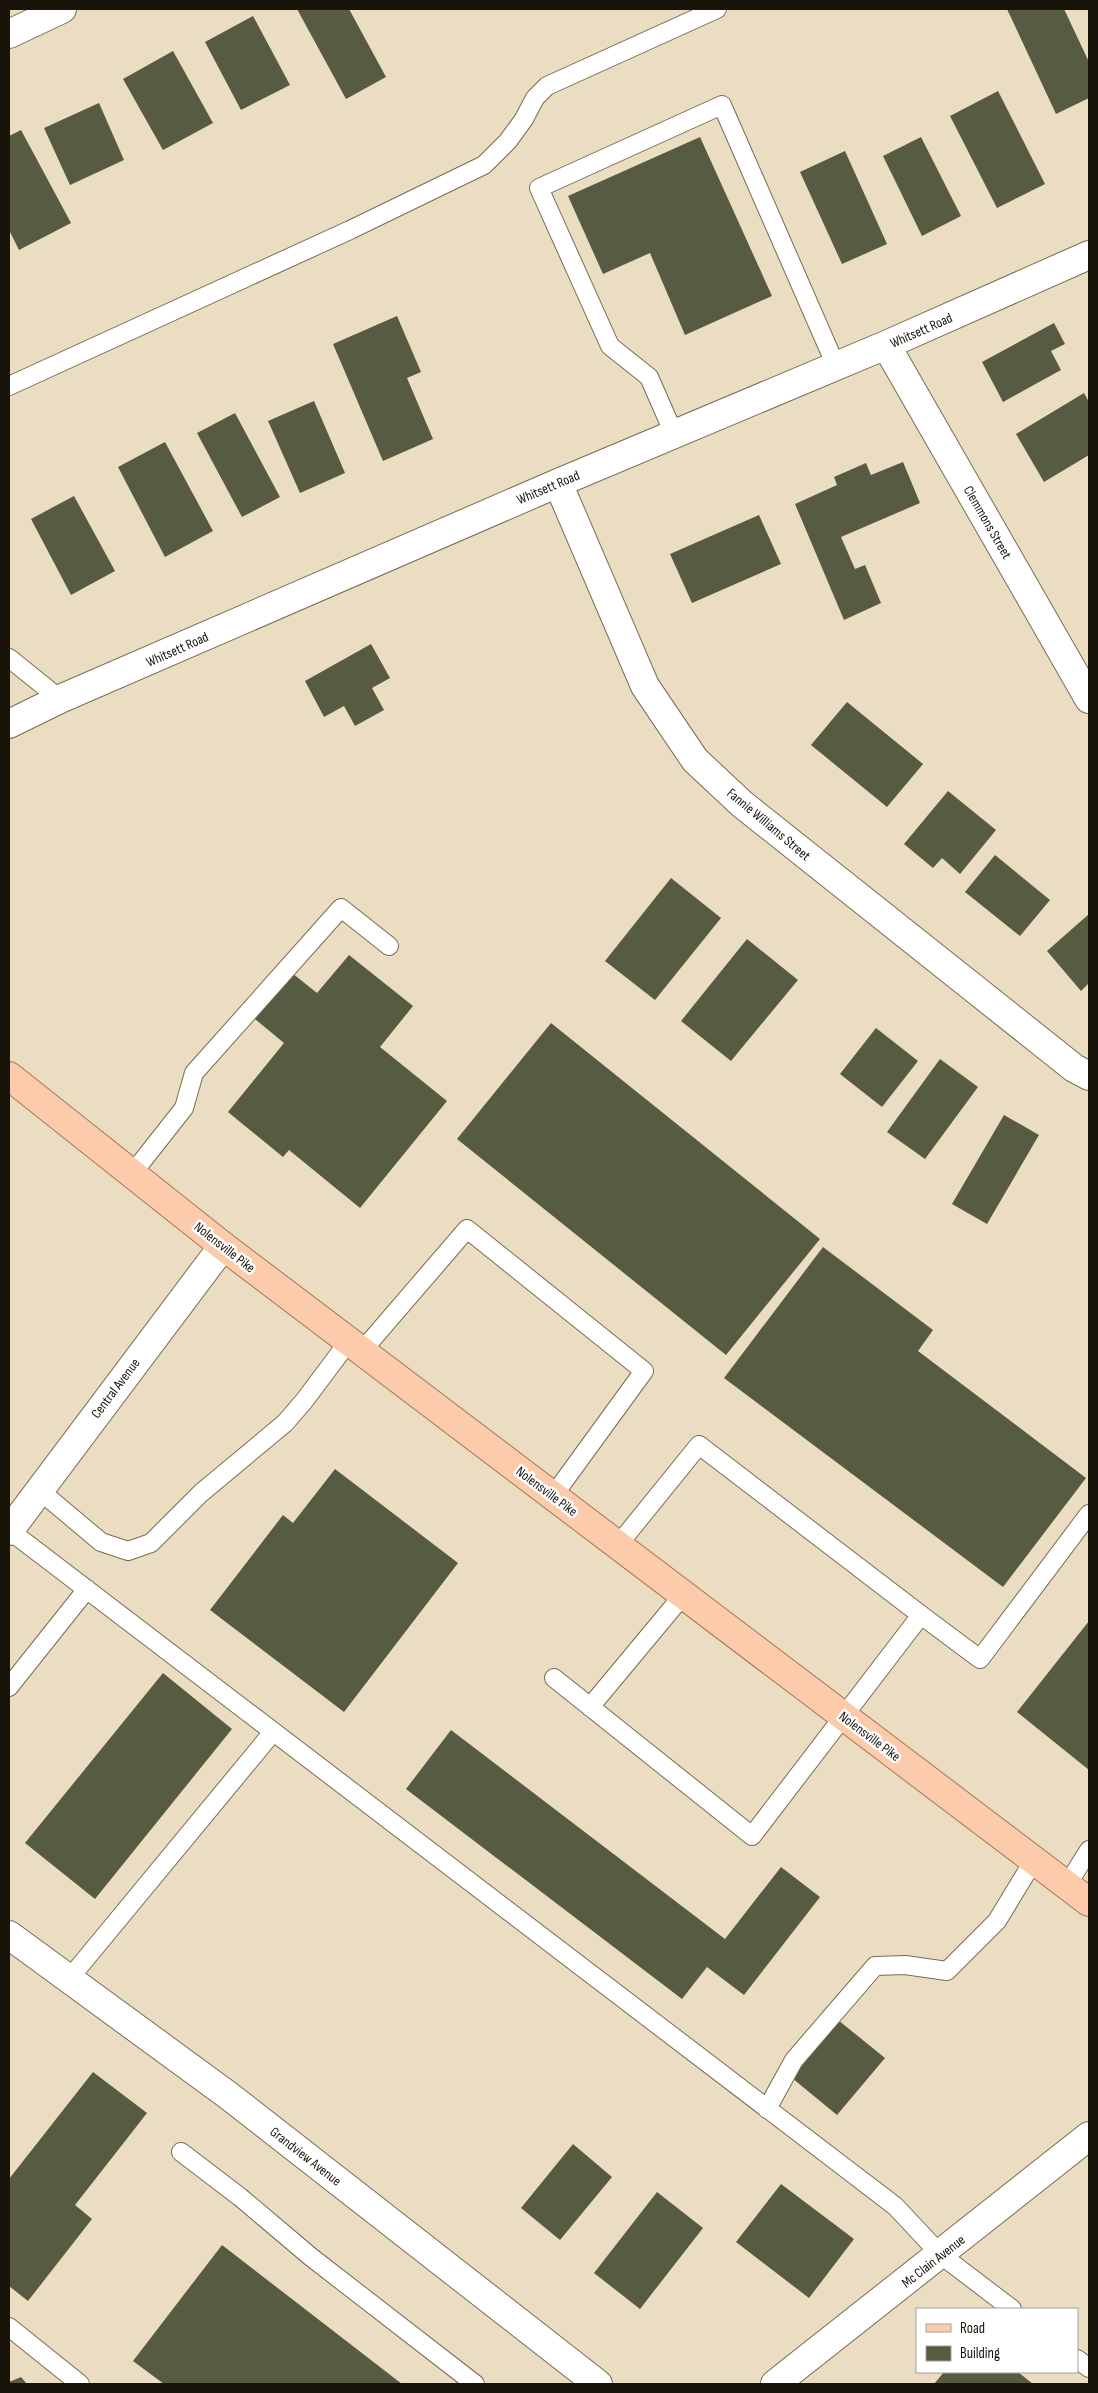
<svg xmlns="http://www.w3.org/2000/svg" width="1098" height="2393" viewBox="0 0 1098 2393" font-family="'Sofia Sans Condensed',sans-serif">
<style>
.building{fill:#575b41}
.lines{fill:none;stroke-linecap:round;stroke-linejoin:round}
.lane-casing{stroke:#796c53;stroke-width:20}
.street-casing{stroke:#796c53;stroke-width:30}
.primary-casing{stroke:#ab7450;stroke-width:30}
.lane{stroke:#fff;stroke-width:18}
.street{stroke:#fff;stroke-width:28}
.primary{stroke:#fbcbac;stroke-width:28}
.labels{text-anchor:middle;stroke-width:5;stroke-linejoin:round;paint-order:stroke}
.street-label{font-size:14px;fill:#19140a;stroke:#fff}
</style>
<rect width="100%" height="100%" fill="#ebddc1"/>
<!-- building -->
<path class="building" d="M297,9H349L386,77L346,99Z
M1007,9H1064L1089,62V98L1056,114Z
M253,16L290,85L241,110L205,42Z
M173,51L213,123L163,150L123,79Z
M998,91L1045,184L997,208L950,116Z
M99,103L124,160L70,185L44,128Z
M21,130L71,223L19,250L9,230V136Z
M700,137L772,296L685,335L650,253L603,274L568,196Z
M921,137L961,216L922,236L883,156Z
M845,151L887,244L842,264L800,172Z
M397,316L421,372L407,378L433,439L383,461L333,344Z
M1054,323L1065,344L1051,351L1061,370L1003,402L982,362Z
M1084,393L1089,402V455L1044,482L1016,434Z
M314,401L345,473L300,493L268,421Z
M235,413L280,497L242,517L197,433Z
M165,442L213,531L165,557L118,467Z
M903,462L920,503L841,537L855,569L865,565L881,603L844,620L795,504L837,485L834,477L866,463L871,475Z
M74,496L115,571L71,595L31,519Z
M759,515L781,564L692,603L670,554Z
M371,644L390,678L372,688L384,710L355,726L344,706L324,717L305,681Z
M847,702L923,764L887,807L811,745Z
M948,791L996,830L960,874L942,858L933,868L904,844Z
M995,855L1050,900L1020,936L965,892Z
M671,878L721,918L655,1000L605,961Z
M1089,914V983L1081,991L1047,951Z
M747,939L798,980L731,1061L681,1021Z
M349,955L413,1006L380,1047L447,1101L360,1208L289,1150L283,1157L228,1112L284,1043L255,1019L292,973L317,993Z
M551,1023L820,1239L726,1355L457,1139Z
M876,1028L918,1061L882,1107L840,1074Z
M940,1059L978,1087L925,1159L887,1132Z
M1004,1115L1039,1135L987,1224L952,1204Z
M823,1247L933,1330L918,1351L1086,1478L1003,1587L724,1378Z
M335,1469L458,1563L344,1712L210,1610L283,1515L293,1523Z
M1089,1621V1770L1017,1712Z
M163,1673L232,1729L95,1899L25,1843Z
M451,1730L725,1939L781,1867L820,1897L744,1995L707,1967L682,1999L406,1789Z
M838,2020L885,2058L837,2115L792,2078Z
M93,2072L147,2113L75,2205L92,2219L28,2301L9,2286V2179Z
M573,2144L612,2177L560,2240L521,2208Z
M781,2184L854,2239L809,2298L736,2242Z
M657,2192L703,2228L640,2309L594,2273Z
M222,2245L402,2384H164L133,2361Z
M944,2372H1018L1033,2384H934Z
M21,2377L27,2384H9V2382Z"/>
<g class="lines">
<!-- lane casing -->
<g class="lane-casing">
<path id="lane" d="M9,386L350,230L484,165L508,141L524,119L535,98L547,86L717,9
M674,434L649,377L610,346L539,188L722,105L836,366
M9,658L60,699
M132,1174L184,1108L194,1073L341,908L389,946
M362,1351L467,1229L644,1371L553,1496
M39,1490L101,1542L128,1551L151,1543L201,1493L285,1423L304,1401L349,1341
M9,1530L895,2206L941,2255L1012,2309
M618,1545L699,1445L921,1615
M554,1678L752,1836L921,1615L980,1659L1089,1514
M9,1687L87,1589
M590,1707L684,1594
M1067,1885L1089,1850
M69,1979L273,1732
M767,2109L794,2060L875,1966L905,1965L947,1971L997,1921L1034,1860
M181,2152L240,2197L311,2257L475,2384
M9,2327L80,2384
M1077,2359L1089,2368"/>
</g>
<!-- street casing -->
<g class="street-casing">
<path id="street" d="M9,34L62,9
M886,345L1089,699
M558,483L645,686L695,760L742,804L1074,1068L1089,1076
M9,724L60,699L558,483L886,345L1089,255
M9,1531L223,1246
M9,1935L229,2096L598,2384
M775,2384L1089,2136"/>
</g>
<!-- primary casing -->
<g class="primary-casing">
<path id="primary" d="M9,1076L223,1246L1089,1902"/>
</g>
<!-- lane -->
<use href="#lane" class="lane"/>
<!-- street -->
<use href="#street" class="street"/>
<!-- primary -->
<use href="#primary" class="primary"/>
</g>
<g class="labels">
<!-- street labels -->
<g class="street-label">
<text transform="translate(921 330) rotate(-24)" y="5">Whitsett Road</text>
<text transform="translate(548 487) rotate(-23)" y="5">Whitsett Road</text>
<text transform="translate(988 522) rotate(60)" y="5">Clemmons Street</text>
<text transform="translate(177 649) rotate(-24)" y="5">Whitsett Road</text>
<text transform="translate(769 824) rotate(40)" y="5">Fannie Williams Street</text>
<text transform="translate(225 1247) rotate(38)" y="5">Nolensville Pike</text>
<text transform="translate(115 1388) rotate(-53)" y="5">Central Avenue</text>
<text transform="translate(547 1491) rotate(37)" y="5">Nolensville Pike</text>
<text transform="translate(870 1736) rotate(37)" y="5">Nolensville Pike</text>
<text transform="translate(306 2156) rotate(38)" y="5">Grandview Avenue</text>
<text transform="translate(933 2261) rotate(-38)" y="5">Mc Clain Avenue</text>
</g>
</g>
<!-- border -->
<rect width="1098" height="2393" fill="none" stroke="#19140a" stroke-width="20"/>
<!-- legend -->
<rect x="916" y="2308" width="162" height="65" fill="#ffffff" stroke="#a3a19d"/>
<rect x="926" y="2324" width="25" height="8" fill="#fbcbac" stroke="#a3a19d"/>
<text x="960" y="2333" font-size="15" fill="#19140a">Road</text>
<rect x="926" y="2346" width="25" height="15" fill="#575b41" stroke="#a3a19d"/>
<text x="960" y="2358" font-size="15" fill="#19140a">Building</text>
</svg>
